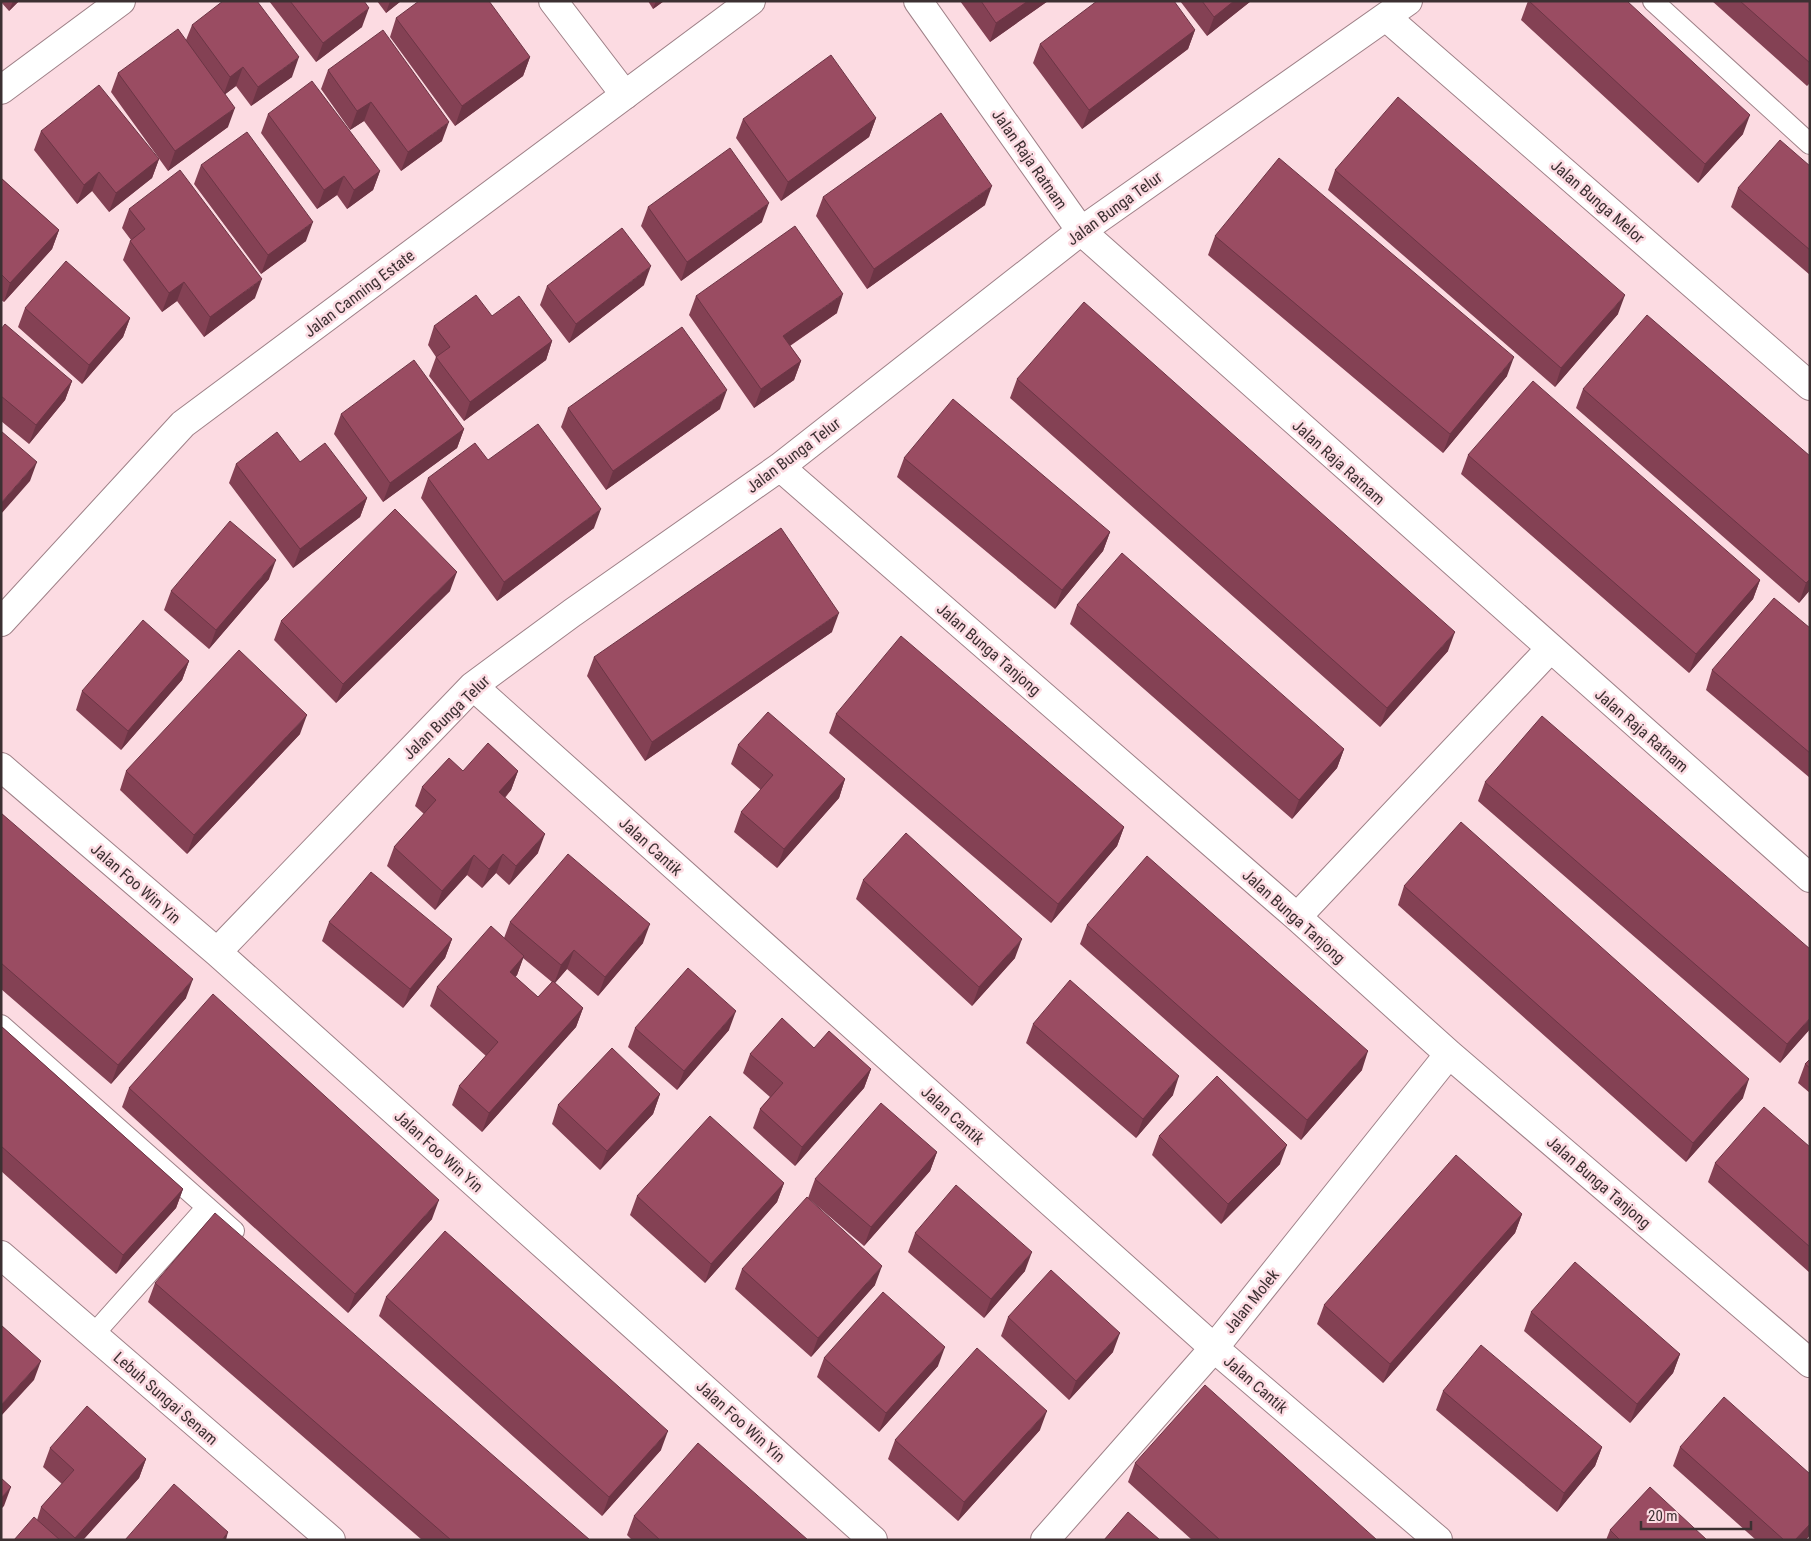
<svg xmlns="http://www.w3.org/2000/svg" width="1811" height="1541" viewBox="0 0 1811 1541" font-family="'Roboto Condensed',sans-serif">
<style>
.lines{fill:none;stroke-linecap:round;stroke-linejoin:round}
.service-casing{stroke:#9f8188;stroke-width:22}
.minor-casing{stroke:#9f8188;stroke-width:30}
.tertiary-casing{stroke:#9f8188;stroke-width:30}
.service{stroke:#fff;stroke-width:20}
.minor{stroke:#fff;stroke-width:28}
.tertiary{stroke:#fff;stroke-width:28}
.wall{fill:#844154;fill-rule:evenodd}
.shaded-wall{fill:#6c3545}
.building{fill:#9a4c62;stroke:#6c3545}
.labels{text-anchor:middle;stroke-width:5;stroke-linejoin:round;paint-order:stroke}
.street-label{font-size:16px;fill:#3c3032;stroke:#fcdbe2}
</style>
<rect width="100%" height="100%" fill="#fcdbe2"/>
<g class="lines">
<!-- service casing -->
<g class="service-casing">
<path id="service" d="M1653,1L1810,144
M1,1025L234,1231
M93,1335L207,1207"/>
</g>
<!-- minor casing -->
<g class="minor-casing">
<path id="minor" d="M553,1L625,95
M918,1L1081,231L1810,878
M1386,17L1810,386
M1,90L121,1
M780,467L1297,917L1449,1054L1810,1363
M473,686L1214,1348L1438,1540
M1,767L217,952L873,1540
M1297,917L1550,649
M217,952L473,686L572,613L780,467L1081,231L1408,1
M1,1255L331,1540
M1045,1540L1214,1348L1449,1054"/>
</g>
<!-- tertiary casing -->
<g class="tertiary-casing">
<path id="tertiary" d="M1,622L183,424L751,1"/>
</g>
<!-- service -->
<use href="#service" class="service"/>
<!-- minor -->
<use href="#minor" class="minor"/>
<!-- tertiary -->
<use href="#tertiary" class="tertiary"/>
</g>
<!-- wall -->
<path class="wall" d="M1,1H19L9,11L1,2Z
M269,1H364L362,27L316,62Z
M377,1H401L386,13Z
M648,1H664L653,9Z
M960,1H1048L990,42Z
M1180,1H1251L1207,36Z
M1528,1H1627L1743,134L1698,183L1521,20Z
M1712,1H1810V83L1807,86Z
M396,18L530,57L523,76L455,126L390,37Z
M192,25L292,77L251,106L236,86L225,94L228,127L168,171L111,92L118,73L186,40Z
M1195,30L1188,49L1082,129L1033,63L1040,44Z
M328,70L442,141L401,171L364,121L350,130L321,89Z
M268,114L380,171L373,190L347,209L337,195L317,209L261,133Z
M876,118L869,137L781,201L736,138L743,119Z
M41,131L159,159L152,178L109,212L92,191L77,204L34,150Z
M201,165L306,241L261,274L194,184Z
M1810,166V275L1731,207L1738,188Z
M1335,170L1618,314L1555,387L1328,190Z
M1,178L59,230L52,249L4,302L1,300Z
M823,197L985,205L867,289L816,216Z
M648,207L762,222L681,281L641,226Z
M129,209L255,298L204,337L177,301L162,312L123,260L130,241L131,240L122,228Z
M1215,236L1507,376L1443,453L1208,255Z
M644,285L569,343L540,305L547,286Z
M696,296L837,313L790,346L801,361L794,380L754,408L689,315Z
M25,308L130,318L123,337L82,384L18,327Z
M492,316L552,341L546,360L464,421L429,376L436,357L428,345L434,326Z
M1,329L72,381L65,400L29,444L1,421Z
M1017,379L1448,651L1380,727L1010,398Z
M1583,389L1810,456V590L1799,603L1576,408Z
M568,408L720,409L606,490L561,427Z
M341,414L464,429L457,448L383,502L334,434Z
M1468,455L1760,580L1753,599L1689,673L1461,474Z
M904,458L1110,532L1103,551L1055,609L897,477Z
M488,460L594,528L497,601L421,498L428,478Z
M300,462L367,498L360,517L293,568L229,483L236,464Z
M269,579L209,649L164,610L171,591Z
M450,591L336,703L274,640L281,621Z
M1077,605L1344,749L1337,768L1292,819L1070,624Z
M1810,628V778L1706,690L1712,670Z
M832,632L645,761L587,676L594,657Z
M189,661L182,680L121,750L76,710L82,691Z
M836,714L1124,827L1117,846L1051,923L829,733Z
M300,734L187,854L120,790L126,771Z
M738,745L845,779L839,798L777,868L734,832L741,812L761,790L731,764Z
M463,771H518L511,790L505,798L538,853L509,885L496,873L482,888L467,875L435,910L387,866L394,847L424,814L415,806L422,787Z
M1485,782L1810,1029L1780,1063L1478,801Z
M1,813L186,998L111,1084L1,989Z
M863,880L1015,958L972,1006L856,899Z
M1404,886L1743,1098L1686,1162L1398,905Z
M329,922L452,939L445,958L403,1008L322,941Z
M510,922L643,943L598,996L567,969L555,983L583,1008L576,1027L482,1132L452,1105L459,1086L486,1056L430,1006L437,987L504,938ZM523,958L552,982L538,997L515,977L517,975Z
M1087,925L1362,1070L1301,1140L1080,944Z
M1033,1024L1173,1095L1136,1138L1026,1043Z
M1,1026L183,1189L176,1208L116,1274L1,1171Z
M635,1028L729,1030L677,1090L628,1047Z
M750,1054L871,1069L864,1088L795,1166L753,1128L760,1109L770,1097L743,1073Z
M1810,1059V1093L1798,1083L1805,1064Z
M129,1088L432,1219L348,1313L122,1107Z
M660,1094L653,1114L600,1170L552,1124L558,1105Z
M1159,1136L1280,1164L1221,1224L1152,1155Z
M1810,1147V1273L1708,1182L1715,1163Z
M937,1152L930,1171L864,1246L808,1198L815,1179Z
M784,1183L777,1202L705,1283L630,1215L637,1196Z
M1522,1214L1515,1233L1383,1383L1317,1324L1324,1305Z
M915,1233L1025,1271L984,1318L908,1252Z
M742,1269L875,1285L811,1357L735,1289Z
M155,1283L590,1540H422L148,1302Z
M386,1297L661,1450L602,1516L379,1316Z
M1531,1312L1680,1354L1673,1373L1630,1423L1524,1331Z
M1008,1317L1113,1352L1069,1400L1001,1336Z
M824,1358L938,1366L879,1432L817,1377Z
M1443,1391L1602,1447L1595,1466L1557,1512L1436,1410Z
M1040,1430L958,1521L888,1459L895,1440Z
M1680,1447L1810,1474V1535L1806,1540H1756L1673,1466Z
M50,1448L146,1459L139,1478L83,1540H14L37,1520L41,1507L62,1484L43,1467Z
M1135,1463L1377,1540H1192L1128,1482Z
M634,1516L808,1540H632L627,1535Z
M1610,1530L1707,1540H1606Z"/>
<!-- shaded-wall -->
<path class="shaded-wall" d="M13,1H19L9,11Z
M390,1H401L386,13Z
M656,1H664L653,9Z
M1028,1H1048L990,42L996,23Z
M1234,1H1251L1207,36L1214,17Z
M369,8L362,27L316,62L323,43Z
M1195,30L1188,49L1082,129L1089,110Z
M299,57L292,77L251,106L258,87Z
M530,57L523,76L455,126L462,106Z
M243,67L236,86L223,96L230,77Z
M371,102L364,121L350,130L357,111Z
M235,108L228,127L168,171L175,151Z
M1750,115L1743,134L1698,183L1705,164Z
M876,118L869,137L781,201L788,182Z
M449,122L442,141L401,171L408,152Z
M159,159L152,178L109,212L116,193Z
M380,171L373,190L347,209L354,190Z
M99,172L92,191L77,204L84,185Z
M344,176L337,195L317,209L324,190Z
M992,186L985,205L867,289L874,269Z
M769,203L762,222L681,281L687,262Z
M313,222L306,241L261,274L268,255Z
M59,230L52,249L4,302L10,283Z
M651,266L644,285L569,343L576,324Z
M262,279L255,298L204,337L210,317Z
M184,282L177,301L162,312L169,293Z
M843,294L837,313L776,355L783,336Z
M1625,295L1618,314L1555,387L1561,368Z
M130,318L123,337L82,384L89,365Z
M552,341L546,360L464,421L470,402Z
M1514,357L1507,376L1443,453L1450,434Z
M801,361L794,380L754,408L761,389Z
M72,381L65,400L29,444L36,425Z
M727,390L720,409L606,490L613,471Z
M464,429L457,448L383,502L390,483Z
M37,462L30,481L1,514V503Z
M367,498L360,517L293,568L300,549Z
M601,509L594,528L497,601L504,582Z
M1110,532L1103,551L1055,609L1062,590Z
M276,560L269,579L209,649L216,630Z
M457,572L450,591L336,703L343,684Z
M1810,579V590L1799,603L1806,583Z
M1760,580L1753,599L1689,673L1696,654Z
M839,613L832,632L645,761L652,742Z
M1455,632L1448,651L1380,727L1387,708Z
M189,661L182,680L121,750L128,731Z
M307,715L300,734L187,854L194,835Z
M1344,749L1337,768L1292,819L1299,800Z
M518,771L511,790L492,811L499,792Z
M845,779L839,798L777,868L784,849Z
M1124,827L1117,846L1051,923L1058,904Z
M545,834L538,853L509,885L516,866Z
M503,854L496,873L482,888L489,869Z
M474,855L467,875L435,910L442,891Z
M650,924L643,943L598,996L605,977Z
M452,939L445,958L403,1008L410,989Z
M1022,939L1015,958L972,1006L979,987Z
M574,950L567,969L554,984L561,965Z
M524,956L517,975L503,991L510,972Z
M193,979L186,998L111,1084L118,1065Z
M583,1008L576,1027L482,1132L489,1113Z
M736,1011L729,1030L677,1090L684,1071Z
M1810,1018V1029L1780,1063L1787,1044Z
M1368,1051L1362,1070L1301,1140L1307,1120Z
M871,1069L864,1088L795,1166L802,1147Z
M1179,1076L1173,1095L1136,1138L1143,1119Z
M1749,1079L1743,1098L1686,1162L1693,1143Z
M660,1094L653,1114L600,1170L607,1151Z
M1287,1145L1280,1164L1221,1224L1228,1204Z
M937,1152L930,1171L864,1246L871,1227Z
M784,1183L777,1202L705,1283L711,1264Z
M183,1189L176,1208L116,1274L123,1255Z
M439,1200L432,1219L348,1313L355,1294Z
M1522,1214L1515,1233L1383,1383L1390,1364Z
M1032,1252L1025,1271L984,1318L991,1299Z
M882,1266L875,1285L811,1357L818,1338Z
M1120,1333L1113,1352L1069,1400L1076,1381Z
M945,1347L938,1366L879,1432L886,1413Z
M1680,1354L1673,1373L1630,1423L1637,1404Z
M41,1361L34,1380L1,1416V1405Z
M1047,1411L1040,1430L958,1521L964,1502Z
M668,1431L661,1450L602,1516L609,1497Z
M1602,1447L1595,1466L1557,1512L1564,1493Z
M146,1459L139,1478L83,1540H74L75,1538Z
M11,1487L4,1506L1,1509V1498Z
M1810,1524V1535L1806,1540H1795Z
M228,1532L226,1540H222Z"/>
<!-- building -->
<path class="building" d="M223,1H257L299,57L258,87L243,67L230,77L192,25Z
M290,1H364L369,8L323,43Z
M419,1H489L530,57L462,106L396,18Z
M981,1H1028L996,23Z
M1097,1H1174L1195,30L1089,110L1040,44Z
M1202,1H1234L1214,17Z
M1529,1H1627L1750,115L1705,164Z
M1740,1H1810V63Z
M178,29L235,108L175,151L118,73Z
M383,30L449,122L408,152L371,102L357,111L328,70Z
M831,55L876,118L788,182L743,119Z
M312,81L380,171L354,190L344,176L324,190L268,114Z
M99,85L159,159L116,193L99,172L84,185L41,131Z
M1398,97L1625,295L1561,368L1335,170Z
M941,113L992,186L874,269L823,197Z
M247,132L313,222L268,255L201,165Z
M1780,140L1810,166V250L1738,188Z
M730,148L769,203L687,262L648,207Z
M1279,158L1514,357L1450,434L1215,236Z
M180,170L262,279L210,317L184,282L169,293L130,241L145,229L129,209Z
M1,178L59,230L10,283L1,274Z
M795,226L843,294L783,336L801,361L761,389L696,296Z
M622,228L651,266L576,324L547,286Z
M66,261L130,318L89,365L25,308Z
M476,295L492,316L519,296L552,341L470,402L436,357L450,347L434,326Z
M1084,302L1455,632L1387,708L1017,379Z
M1647,315L1810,456V579L1806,583L1583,389Z
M5,324L72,381L36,425L1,396V329Z
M682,327L727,390L613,471L568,408Z
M414,360L464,429L390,483L341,414Z
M1533,381L1760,580L1696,654L1468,455Z
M953,399L1110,532L1062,590L904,458Z
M538,424L601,509L504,582L428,478L475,443L488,460Z
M1,431L37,462L1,503Z
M277,432L300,462L325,443L367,498L300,549L236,464Z
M395,509L457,572L343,684L281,621Z
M230,521L276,560L216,630L171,591Z
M781,528L839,613L652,742L594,657Z
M1122,553L1344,749L1299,800L1077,605Z
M1774,598L1810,628V753L1712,670Z
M143,620L189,661L128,731L82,691Z
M901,636L1124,827L1058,904L836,714Z
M239,650L307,715L194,835L126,771Z
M768,712L845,779L784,849L741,812L773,775L738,745Z
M1542,716L1810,949V1018L1787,1044L1485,782Z
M488,743L518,771L499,792L545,834L516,866L503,854L489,869L474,855L442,891L394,847L436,800L422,787L449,758L463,771Z
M1,813L193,979L118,1065L1,963Z
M1461,822L1749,1079L1693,1143L1404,886Z
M906,833L1022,939L979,987L863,880Z
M568,854L650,924L605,977L574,950L561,965L510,922Z
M1147,856L1368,1051L1307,1120L1087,925Z
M371,872L452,939L410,989L329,922Z
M491,926L524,956L510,972L538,997L553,981L583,1008L489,1113L459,1086L498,1042L437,987Z
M688,968L736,1011L684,1071L635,1028Z
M1070,980L1179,1076L1143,1119L1033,1024Z
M213,994L439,1200L355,1294L129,1088Z
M782,1018L814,1048L829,1031L871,1069L802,1147L760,1109L783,1083L750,1054Z
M1,1026L183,1189L123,1255L1,1146Z
M612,1048L660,1094L607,1151L558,1105Z
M1810,1059V1068L1805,1064Z
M1217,1076L1287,1145L1228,1204L1159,1136Z
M881,1103L937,1152L871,1227L815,1179Z
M1764,1107L1810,1147V1247L1715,1163Z
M710,1116L784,1183L711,1264L637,1196Z
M1456,1155L1522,1214L1390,1364L1324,1305Z
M956,1185L1032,1252L991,1299L915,1233Z
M807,1197L882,1266L818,1338L742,1269Z
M215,1213L590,1540H451L155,1283Z
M445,1231L668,1431L609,1497L386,1297Z
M1575,1262L1680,1354L1637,1404L1531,1312Z
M1051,1270L1120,1333L1076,1381L1008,1317Z
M883,1292L945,1347L886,1413L824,1358Z
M1,1325L41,1361L1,1405Z
M1481,1345L1602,1447L1564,1493L1443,1391Z
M977,1348L1047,1411L964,1502L895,1440Z
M1205,1385L1377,1540H1220L1135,1463Z
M1724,1397L1810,1474V1524L1795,1540H1784L1680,1447Z
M87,1406L146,1459L75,1538L41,1507L74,1470L50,1448Z
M698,1443L808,1540H660L634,1516Z
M1,1478L11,1487L1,1498Z
M174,1484L228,1532L222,1540H125Z
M1650,1487L1707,1540H1620L1610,1530Z
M1128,1512L1160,1540H1104Z
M34,1517L60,1540H14Z"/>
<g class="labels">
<!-- street labels -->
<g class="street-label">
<text transform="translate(1030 159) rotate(55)" y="6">Jalan Raja Ratnam</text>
<text transform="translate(1598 201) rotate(41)" y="6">Jalan Bunga Melor</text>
<text transform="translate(1114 208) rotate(-36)" y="6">Jalan Bunga Telur</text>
<text transform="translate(359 293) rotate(-37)" y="6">Jalan Canning Estate</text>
<text transform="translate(793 455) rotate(-37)" y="6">Jalan Bunga Telur</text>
<text transform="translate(1339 462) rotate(42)" y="6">Jalan Raja Ratnam</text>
<text transform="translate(989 649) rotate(41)" y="6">Jalan Bunga Tanjong</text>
<text transform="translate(446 717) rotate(-44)" y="6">Jalan Bunga Telur</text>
<text transform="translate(1642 730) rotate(41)" y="6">Jalan Raja Ratnam</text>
<text transform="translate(651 846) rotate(42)" y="6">Jalan Cantik</text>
<text transform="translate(136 883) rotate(41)" y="6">Jalan Foo Win Yin</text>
<text transform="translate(1294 916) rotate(42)" y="6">Jalan Bunga Tanjong</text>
<text transform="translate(953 1115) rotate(42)" y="6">Jalan Cantik</text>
<text transform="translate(439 1151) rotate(42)" y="6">Jalan Foo Win Yin</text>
<text transform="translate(1599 1182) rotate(41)" y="6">Jalan Bunga Tanjong</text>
<text transform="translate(1251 1301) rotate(-51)" y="6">Jalan Molek</text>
<text transform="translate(1256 1384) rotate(41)" y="6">Jalan Cantik</text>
<text transform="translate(166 1398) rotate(41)" y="6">Lebuh Sungai Senam</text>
<text transform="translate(741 1421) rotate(42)" y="6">Jalan Foo Win Yin</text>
</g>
</g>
<!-- border -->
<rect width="1811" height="1541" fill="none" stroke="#3c3032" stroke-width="5"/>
<!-- scale -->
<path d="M1641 1521v8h110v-8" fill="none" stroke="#3c3032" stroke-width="2.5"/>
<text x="1648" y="1521" font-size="15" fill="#3c3032" stroke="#fcdbe2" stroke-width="4" paint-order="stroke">20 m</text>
</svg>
